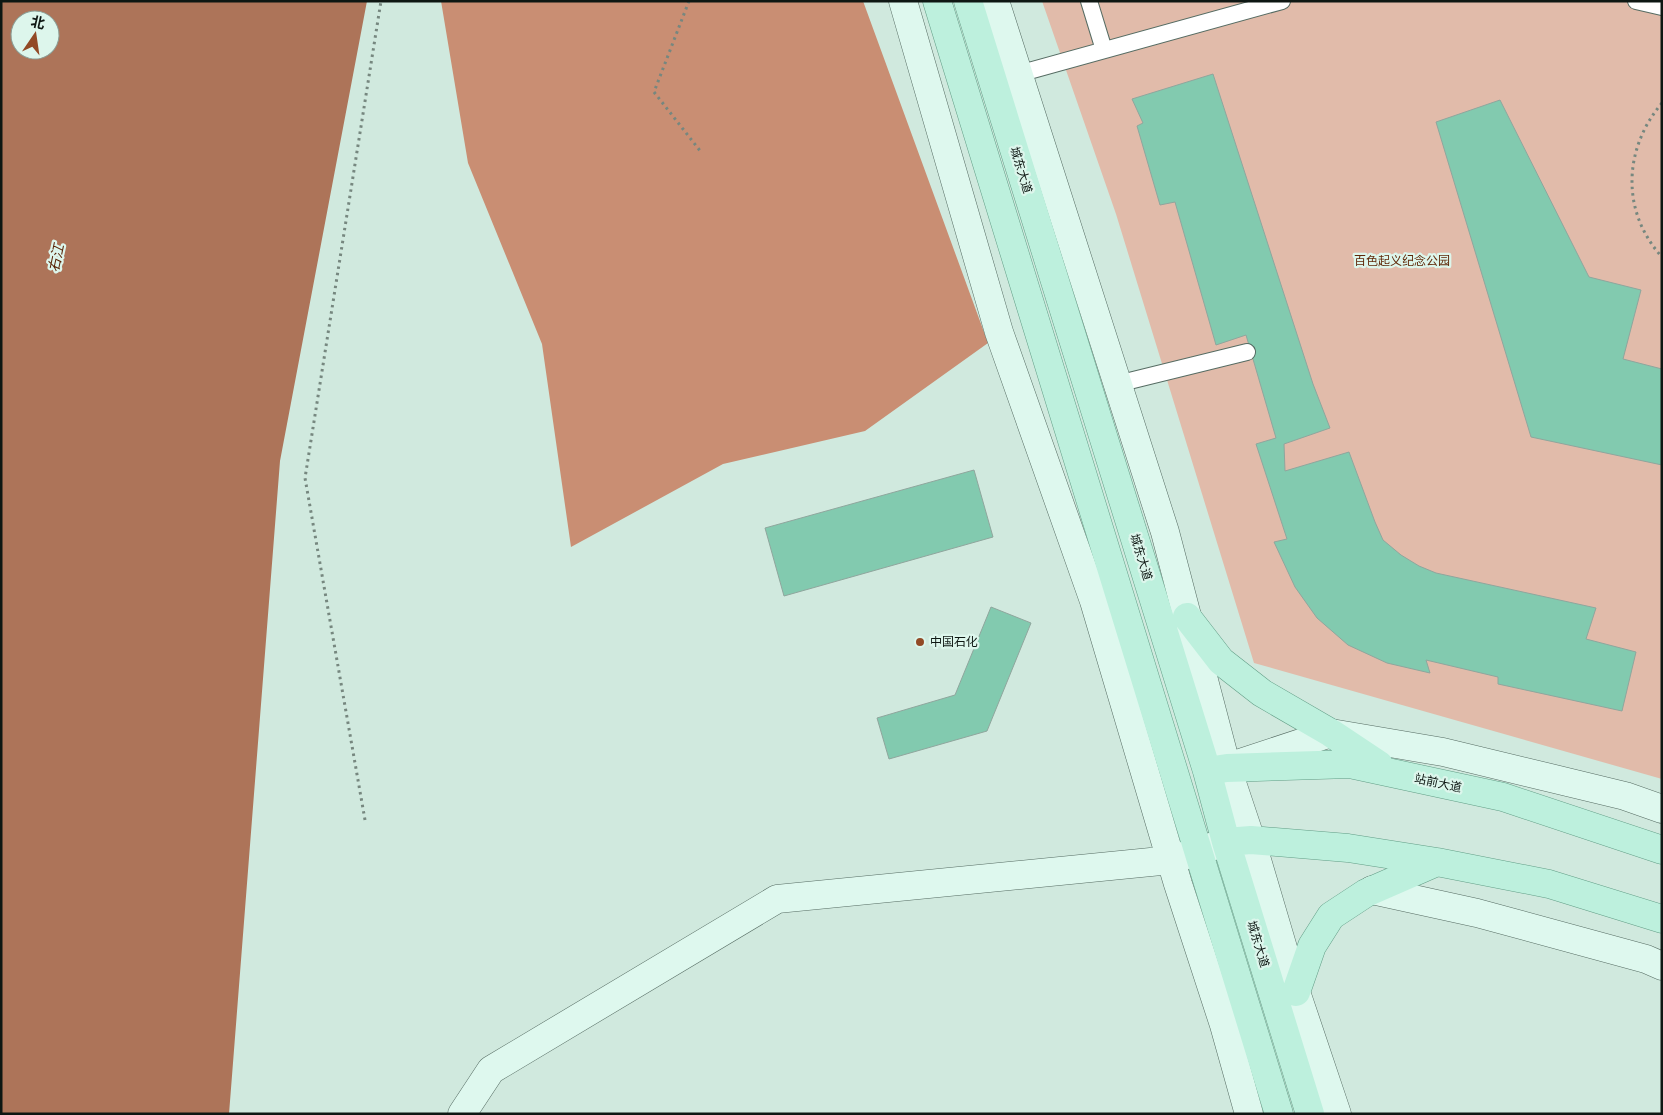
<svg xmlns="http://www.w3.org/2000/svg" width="1663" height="1115" viewBox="0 0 1663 1115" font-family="Arial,'Noto Sans SC',sans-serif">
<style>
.green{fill:#e1bbaa}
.forest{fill:#c98e73}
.water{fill:#ad7459;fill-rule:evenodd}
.building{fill:#82caaf;stroke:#8fa69d}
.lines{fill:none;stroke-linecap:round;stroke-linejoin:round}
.lane-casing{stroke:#566c63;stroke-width:18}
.secondary-casing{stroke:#566c63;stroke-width:29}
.primary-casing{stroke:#639e87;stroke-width:29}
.path{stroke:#76877f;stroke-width:3;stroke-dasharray:2.5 4;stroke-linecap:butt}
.lane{stroke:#fff;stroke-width:16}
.secondary{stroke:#def8ee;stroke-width:28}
.primary{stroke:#bdf0dd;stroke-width:28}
.poi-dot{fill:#924a26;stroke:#ddf6ec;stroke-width:2}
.labels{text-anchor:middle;stroke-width:4.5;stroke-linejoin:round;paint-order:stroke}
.street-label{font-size:12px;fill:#0e1713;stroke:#ddf6ec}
.park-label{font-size:12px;fill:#5f2808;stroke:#ddf6ec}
.poi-label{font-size:12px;fill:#0e1713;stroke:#ddf6ec;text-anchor:start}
.water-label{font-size:14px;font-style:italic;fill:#551e00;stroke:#ddf6ec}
</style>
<rect width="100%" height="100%" fill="#d0e9de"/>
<!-- green -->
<path class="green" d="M1042,1H1662V779L1254,663L1116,214Z"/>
<!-- forest -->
<path class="forest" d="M441,1H863L988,343L865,431L723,464L571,547L542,344L468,163Z"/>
<!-- water -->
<path class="water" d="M1,1H367L280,461L229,1114H1ZM20,20H50V50H20Z"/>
<!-- building -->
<path class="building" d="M1213,74L1313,384L1330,428L1284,444L1285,471L1349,452L1375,522L1383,540L1401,555L1419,566L1436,573L1596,608L1586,639L1636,652L1622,711L1498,684V677L1426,660L1430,673L1387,663L1348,645L1317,618L1295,587L1274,542L1287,539L1256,444L1276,438L1246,335L1216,345L1175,202L1160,205L1137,126L1143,123L1132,99Z
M1500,100L1589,277L1641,290L1623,359L1662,369V465L1531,437L1436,122Z
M974,470L993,537L784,596L765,528Z
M991,607L1031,623L987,731L889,759L877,718L955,695Z"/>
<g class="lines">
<!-- lane casing -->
<g class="lane-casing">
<path id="lane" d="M1089,1L1104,50
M1636,1L1662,7
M1018,74L1282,1
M1117,384L1247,352"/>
</g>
<!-- secondary casing -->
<g class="secondary-casing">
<path id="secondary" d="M903,1L999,332L1094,601L1178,884L1224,1025L1249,1114
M995,1L1165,532L1227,768L1251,840L1296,992L1337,1114
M1237,764L1331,733L1443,752L1625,796L1662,809
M1372,890L1477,913L1646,959L1662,966
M462,1114L491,1070L777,899L1171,860L1226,842"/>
</g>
<!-- primary casing -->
<g class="primary-casing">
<path id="primary" d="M937,1L1279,1114
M968,1L1207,771L1226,842L1310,1114
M1187,617L1221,661L1262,693L1331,733L1379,765
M1207,771L1227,768L1350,764L1503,797L1662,850
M1226,842L1251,840L1348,848L1437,862L1549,884L1662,919
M1296,992L1312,946L1331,916L1366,893L1437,862"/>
</g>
<!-- path -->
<path class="path" d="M689,1L654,92L701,152
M1662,103C1623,149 1621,212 1662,257
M365,820L305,478L381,1"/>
<!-- lane -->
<use href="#lane" class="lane"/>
<!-- secondary -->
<use href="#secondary" class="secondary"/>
<!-- primary -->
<use href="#primary" class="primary"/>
</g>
<!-- markers -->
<circle class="poi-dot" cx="920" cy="642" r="5"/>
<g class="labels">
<!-- street labels -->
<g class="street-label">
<text transform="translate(1021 170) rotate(73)" y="4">城东大道</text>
<text transform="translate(1141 557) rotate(73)" y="4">城东大道</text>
<text transform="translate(1438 783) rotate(12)" y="4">站前大道</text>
<text transform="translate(1258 944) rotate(73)" y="4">城东大道</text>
</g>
<!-- park labels -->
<g class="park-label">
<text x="1402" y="265">百色起义纪念公园</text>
</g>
<!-- poi labels -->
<g class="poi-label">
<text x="930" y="646">中国石化</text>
</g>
<!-- water labels -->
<g class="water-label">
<text transform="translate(56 258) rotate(-78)" y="5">右江</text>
</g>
</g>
<!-- border -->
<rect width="1663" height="1115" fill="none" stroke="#0e1713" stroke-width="5"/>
<!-- north arrow -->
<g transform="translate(35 35) rotate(13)"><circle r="24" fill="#ddf6ec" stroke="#8a9d95"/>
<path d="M0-4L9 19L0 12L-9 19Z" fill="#924a26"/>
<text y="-8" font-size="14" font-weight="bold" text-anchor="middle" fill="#0e1713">北</text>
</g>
</svg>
